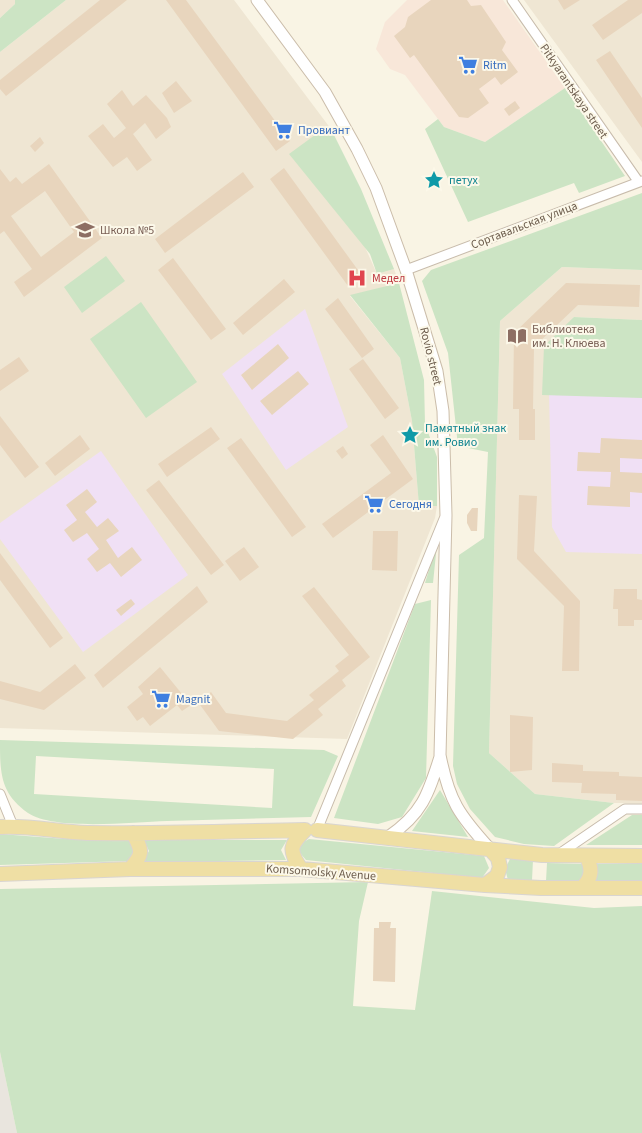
<svg xmlns="http://www.w3.org/2000/svg" width="642" height="1133" viewBox="0 0 642 1133" font-family="'Source Sans 3',sans-serif">
<style>
.residential{fill:#efe6d3}
.commercial{fill:#f8e7d9}
.industrial{fill:#e9e5de}
.education{fill:#f0e0f5}
.green{fill:#cce4c4;fill-rule:evenodd}
.building{fill:#e8d5bd;fill-rule:evenodd}
.lines{fill:none;stroke-linecap:round;stroke-linejoin:round}
.street-casing{stroke:#c8bcac;stroke-width:11}
.secondary-casing{stroke:#cbbdaa;stroke-width:13}
.primary-casing{stroke:#d9d5d1;stroke-width:16}
.street{stroke:#fff;stroke-width:9}
.secondary{stroke:#fff;stroke-width:11}
.primary{stroke:#efdfa4;stroke-width:14}
.labels{text-anchor:middle;stroke-width:4;stroke-linejoin:round;paint-order:stroke}
.shop-label{font-size:12px;fill:#366cbe;stroke:#fcf8e9;text-anchor:start}
.street-label{font-size:12px;fill:#6d5d4d;stroke:#fcf8e9}
.culture-label{font-size:12px;fill:#0d838f;stroke:#fcf8e9;text-anchor:start}
.education-label{font-size:12px;fill:#785e54;stroke:#fcf8e9;text-anchor:start}
.health-label{font-size:12px;fill:#be3a42;stroke:#fcf8e9;text-anchor:start}
</style>
<rect width="100%" height="100%" fill="#f9f4e4"/>
<!-- residential -->
<path class="residential" d="M0,0H15V4L0,18Z
M66,0H234L331,129L315,135L377,274L394,269L399,283L350,296L400,358L412,421L419,506H437L435,518L347,739L0,728V52Z
M524,0H642V162Z
M562,267L642,270V320L574,317L542,394L642,398V803H614L535,794L489,753L500,321Z"/>
<!-- commercial -->
<path class="commercial" d="M407,0H503L565,88L485,142L444,127L405,75L390,69L376,49L385,22Z"/>
<!-- industrial -->
<path class="industrial" d="M0,1052L17,1133H0Z"/>
<!-- education -->
<path class="education" d="M305,309L348,427L286,470L222,374Z
M549,391L642,394V554L566,552L552,527Z
M101,451L188,575L83,652L0,539V523Z"/>
<!-- green -->
<path class="green" d="M15,0H66L0,52V18L15,4Z
M565,88L625,176L579,193L574,183L468,222L425,129L438,119L444,127L485,142Z
M331,129L361,189L394,269L377,274L370,254L289,154L315,135Z
M642,193V270L562,267L500,321L489,753L535,794L614,803L554,846L524,844L495,837L470,809L457,784L453,766L459,555L484,538L488,452L458,446L448,353L422,281L431,270Z
M106,256L125,281L82,313L64,287Z
M399,283L424,380L425,424L437,457V506H419L412,421L400,358L350,295Z
M141,302L197,382L146,418L90,339Z
M574,317L642,320V398L542,395L544,346Z
M437,544L433,583H425Z
M431,600L426,778L402,817L378,824L334,818L415,604Z
M0,740L324,750L338,756L311,817C263,818 215,820 167,821C133,822 55,831 28,813C0,793 0,773 0,740ZM36,756L274,769L272,808L34,794Z
M440,790L468,837L412,831Z
M632,815H642V845H586Z
M0,834L65,839H128L134,850L128,861L0,865Z
M309,839L484,856L489,868L482,878L306,860L300,853V844Z
M144,840H287L281,850L286,860L143,862L149,851Z
M510,859L533,860L532,880H508L505,869Z
M547,863L583,864L584,873L580,882L546,881Z
M642,863V882L594,883L598,873L597,864Z
M368,882L359,921L353,1006L415,1010L432,891L594,908L642,906V1133H17L0,1052V889Z"/>
<!-- building -->
<path class="building" d="M100,0H127L6,96L0,89V80Z
M166,0H186L290,141L276,151Z
M431,0H467L471,6L481,5L506,42L502,50L518,72L501,85L495,77L479,89L489,103L468,118L459,117L414,55L410,58L394,36L405,27L408,17Z
M558,0H580L564,10Z
M628,0H642V13L603,40L592,25Z
M610,51L642,98V128L596,60Z
M176,81L192,101L174,113L162,93Z
M122,90L133,106L146,95L167,118L171,127L156,139L145,123L133,134L152,160L137,171L127,157L113,167L88,136L103,124L114,138L126,128L107,104Z
M515,101L520,108L509,116L504,109Z
M40,137L44,143L35,152L30,146Z
M49,164L102,238L24,297L14,282L32,269L4,231L0,234V169L10,182L16,177L22,184ZM45,191L74,232L41,257L11,216Z
M284,168L363,277L348,286L270,179Z
M243,172L254,187L165,253L155,239Z
M173,258L226,329L211,340L158,270Z
M284,279L295,292L243,335L233,323Z
M566,283L640,285L639,307L578,305L534,347L533,409H535V440H519V409H513L514,333Z
M338,298L374,349L362,358L325,309Z
M278,344L289,358L252,390L241,375Z
M19,357L29,371L0,391V370Z
M363,359L399,408L385,419L349,369Z
M298,371L309,384L272,415L260,401Z
M0,416L39,467L25,478L0,445Z
M211,427L220,439L167,477L158,464Z
M80,435L90,449L55,476L45,463Z
M383,435L413,479L333,538L322,524L391,473L370,445Z
M241,438L306,527L292,537L227,448Z
M601,438L642,440V459L620,458V472L642,473V493L630,492V507L587,505L588,486L610,487L611,472L577,471L578,452L600,453Z
M343,446L348,454L342,459L336,451Z
M159,480L224,565L211,575L146,490Z
M87,489L97,502L85,512L97,527L108,518L119,531L106,540L118,558L132,547L142,560L121,577L110,563L97,572L87,559L99,549L87,533L73,542L64,530L77,520L66,505Z
M519,495L537,496L534,551L580,601L579,671H562L564,606L517,559Z
M472,508H478L477,531H471L467,523V515Z
M373,531H398L397,571L372,570Z
M244,547L259,567L240,581L225,561Z
M0,553L63,638L50,648L0,580Z
M197,586L208,602L103,688L94,675Z
M314,587L370,657L342,680L346,686L318,709L323,715L293,739L219,731L198,702L211,692L226,713L287,721L314,700L309,695L339,671L335,666L349,655L302,596Z
M614,589H637V599L642,600V620H634V626H618V609H613Z
M131,599L135,604L121,616L116,610Z
M75,664L86,678L44,710L0,699V681L40,692Z
M160,667L191,705L182,711L177,705L150,726L143,717L137,721L127,707L143,694L138,687Z
M510,715L533,717L532,770L510,772Z
M552,763L583,765V771L619,772V776L642,777V801L616,800V794L581,793L582,783L552,782Z
M379,922H391L390,928H396L395,982L373,981L374,928H379Z"/>
<g class="lines">
<!-- street casing -->
<g class="street-casing">
<path id="street" d="M512,0L638,181
M406,270L642,181
M0,794L13,826
M317,830L444,519
M559,854L625,809H642"/>
</g>
<!-- secondary casing -->
<g class="secondary-casing">
<path id="secondary" d="M257,0L325,92L357,149L376,188L406,270L437,371L443,411L446,515L440,755C449,801 459,815 490,849
M388,837C422,814 428,795 440,757"/>
</g>
<!-- primary casing -->
<g class="primary-casing">
<path id="primary" d="M0,827C29,825 58,832 87,833C160,834 232,831 305,830
M317,830L542,855L642,856
M130,869C143,854 143,852 133,833
M301,869C288,850 290,845 305,830
M0,874L130,869H301L485,885L541,888H642
M485,885L497,876L500,867L498,858L490,849
M582,888C592,878 593,869 586,856"/>
</g>
<!-- street -->
<use href="#street" class="street"/>
<!-- secondary -->
<use href="#secondary" class="secondary"/>
<!-- primary -->
<use href="#primary" class="primary"/>
</g>
<!-- icons -->
<defs>
<g id="supermarket-bare" transform="scale(1.5)"><path d="M-6-5.5h2.5l.6 2H6L4.5 2H-2.5L-4.4-4H-6ZM-1.5 3.2a1.3 1.3 0 1 0 .1 0ZM3 3.2a1.3 1.3 0 1 0 .1 0Z" fill="#3f7fe0" stroke="#fcf8e9" stroke-width="2.5" paint-order="stroke"/></g>
<g id="sight-bare" transform="scale(1.5)"><path d="M0-6L1.8-2.2L6-1.7L2.9 1.2L3.7 5.4L0 3.3L-3.7 5.4L-2.9 1.2L-6-1.7L-1.8-2.2Z" fill="#0f9aa8" stroke="#fcf8e9" stroke-width="2.5" paint-order="stroke"/></g>
<g id="school-bare" transform="scale(1.5)"><path d="M0-5L7-2L0 1L-7-2ZM-4 1L0 2.5L4 1V4Q0 6-4 4Z" fill="#8d6e63" stroke="#fcf8e9" stroke-width="2.5" paint-order="stroke"/></g>
<g id="hospital-bare" transform="scale(1.5)"><path d="M-5-5h3v3.5h4V-5h3V5h-3V1.5h-4V5h-3Z" fill="#e0444e" stroke="#fcf8e9" stroke-width="2.5" paint-order="stroke"/></g>
<g id="library-bare" transform="scale(1.5)"><path d="M-6-4Q-3-5.5-.7-3.5V5Q-3 3-6 4ZM6-4Q3-5.5 .7-3.5V5Q3 3 6 4Z" fill="#8d6e63" stroke="#fcf8e9" stroke-width="2.5" paint-order="stroke"/></g>
</defs>
<g fill-rule="evenodd">
<use href="#supermarket-bare" x="468" y="65"/>
<use href="#supermarket-bare" x="283" y="130"/>
<use href="#sight-bare" x="434" y="180"/>
<use href="#school-bare" x="85" y="230"/>
<use href="#hospital-bare" x="357" y="278"/>
<use href="#library-bare" x="517" y="336"/>
<use href="#sight-bare" x="410" y="435"/>
<use href="#supermarket-bare" x="374" y="504"/>
<use href="#supermarket-bare" x="161" y="699"/>
</g>
<g class="labels">
<!-- shop labels -->
<g class="shop-label">
<text x="483" y="69">Ritm</text>
<text x="298" y="134">Провиант</text>
<text x="389" y="508">Сегодня</text>
<text x="176" y="703">Magnit</text>
</g>
<!-- street labels -->
<g class="street-label">
<text transform="translate(574 91) rotate(56)" y="4">Pitkyarantskaya street</text>
<text transform="translate(524 225) rotate(-21)" y="4">Сортавальская улица</text>
<text transform="translate(431 356) rotate(76)" y="4">Rovio street</text>
<text transform="translate(321 872) rotate(4)" y="4">Komsomolsky Avenue</text>
</g>
<!-- culture labels -->
<g class="culture-label">
<text x="449" y="184">петух</text>
<text x="425" y="432">Памятный знак<tspan x="425" dy="14">им. Ровио</tspan></text>
</g>
<!-- education labels -->
<g class="education-label">
<text x="100" y="234">Школа №5</text>
<text x="532" y="333">Библиотека<tspan x="532" dy="14">им. Н. Клюева</tspan></text>
</g>
<!-- health labels -->
<g class="health-label">
<text x="372" y="282">Медел</text>
</g>
</g>
</svg>
